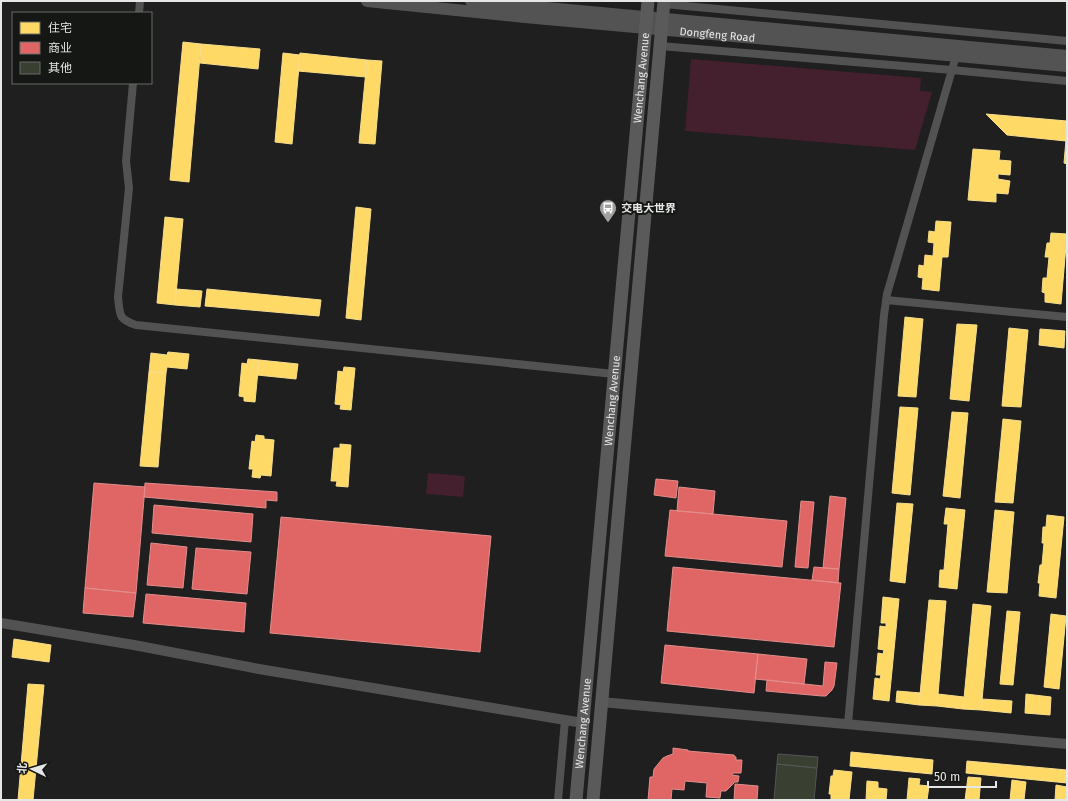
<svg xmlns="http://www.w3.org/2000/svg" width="1068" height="801" viewBox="0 0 1068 801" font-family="'Fira Sans','Noto Sans SC',sans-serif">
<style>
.green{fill:#441f2d}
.homes{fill:#ffd966;stroke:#f8dd8c}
.shops{fill:#e06666;stroke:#e28d8c}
.building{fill:#393f31;stroke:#545554}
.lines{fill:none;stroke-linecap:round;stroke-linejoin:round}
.minor{stroke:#515251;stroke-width:8}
.tertiary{stroke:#515251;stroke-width:10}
.secondary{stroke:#535353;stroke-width:12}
.primary{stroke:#5a5a5a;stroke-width:13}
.labels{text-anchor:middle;stroke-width:4;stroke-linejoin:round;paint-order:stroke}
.street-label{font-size:11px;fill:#e6e7e5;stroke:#151714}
.poi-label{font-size:11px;font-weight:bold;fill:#e6e7e5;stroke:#151714;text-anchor:start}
</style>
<rect width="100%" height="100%" fill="#1e1f1e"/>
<!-- green -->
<path class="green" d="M691,59L921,78L920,91L932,92L915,150L685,131Z
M428,473L465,476L463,497L426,494Z"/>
<!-- homes -->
<path class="homes" d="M183,42L201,44L189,182L170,180Z
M201,44L260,49L258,69L200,63Z
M283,53L300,55L292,144L275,142Z
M300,53L367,60L366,77L298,71Z
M367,60L382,61L375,144L359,143Z
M986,114L1067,121L1066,141L1007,135Z
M1067,128V164L1064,163Z
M973,149L1000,151L999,160L1011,161L1010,175L998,174V179L1010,181L1008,194L996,193V202L968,200Z
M356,207L371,209L361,320L346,318Z
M165,217L183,219L175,305L157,303Z
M936,221L951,222L948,257H942L939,291L922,289L923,278L918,277L919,265L924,266L925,255L933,256L934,243L928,242L929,231L935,232Z
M1051,233L1067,234L1061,304L1045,302V293L1042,292L1043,278H1047L1049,257H1045L1047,243H1050Z
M176,289L202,291L200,307L175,305Z
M207,289L321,300L319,316L205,306Z
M905,317L923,319L916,397L898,396Z
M957,324L977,325L969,401L950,399Z
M1009,328L1028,330L1021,407L1002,406Z
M1040,329L1065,331L1064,348L1039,345Z
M168,352L189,354L187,369L167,367L166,373L149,372L151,353L167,355Z
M248,359L259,360L255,402L244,401V397L239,396L242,363L247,364Z
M259,360L298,364L296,379L257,375Z
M344,367L355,368L351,410L340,409L341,405L335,404L338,371L343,372Z
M149,372L166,373L158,467L140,466Z
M900,407L918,408L910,495L892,493Z
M952,412L968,413L960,498L943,496Z
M1003,419L1021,421L1013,503L995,502Z
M256,435L264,436V439L274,440L271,476L261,475L260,478L252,477L253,469H249L252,441L255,442Z
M340,444L351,445L348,487L336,486L337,481H331L334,448H340Z
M897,503L913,504L905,583L890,581Z
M946,508L965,510L957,589L939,587L940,570H944L948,524H944Z
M995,510L1014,512L1007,593L987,592Z
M1047,515L1064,517L1056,598L1039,596L1040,583H1038L1040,565H1042L1044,543H1042L1043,527H1046Z
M883,597L899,599L889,701L873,699L875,678L880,679L881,675H876L878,653L883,654L884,650L878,649L880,626L886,627V623H881Z
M929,600L946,601L937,706L919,705Z
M973,604L991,606L981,710L963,709Z
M1007,611L1020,612L1013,685L1000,684Z
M1051,614L1066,616L1059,689L1044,687Z
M14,639L51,645L49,662L12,657Z
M28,684L44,685L33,800H18Z
M897,691L921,693L919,705L896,702Z
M938,694L964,697L963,709L937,706Z
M1026,694L1051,697L1050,715L1025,713Z
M982,699L1012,701L1011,713L981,710Z
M851,752L933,760L932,774L850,766Z
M967,761L1067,770V783L966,773Z
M834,770L852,772L849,800L831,799V794H829L831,776H833Z
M968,777L981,778L979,800H965Z
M909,778L920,779L919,785L929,786L927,800H907Z
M1012,780L1026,782L1024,800H1010Z
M867,781L878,782V788L887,789L886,800H866Z
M1056,785L1067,787V800H1055Z"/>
<!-- shops -->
<path class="shops" d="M656,479L678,481L676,498L654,495Z
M94,483L145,487L136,593L85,588Z
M145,483L277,492V501L266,500V508L144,497Z
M679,487L715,491L713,514L677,511Z
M830,496L846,498L839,569L823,568Z
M801,501L814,502L808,568L795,567Z
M154,505L253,514L251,542L152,533Z
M670,510L787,521L782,567L665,556Z
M281,517L491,536L480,652L270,633Z
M151,543L187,547L183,588L147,585Z
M196,548L251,552L247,594L192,589Z
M673,567L841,583L834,647L667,631Z
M814,567L839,569L838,583L812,580Z
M85,588L136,593L133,617L83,613Z
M146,594L246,603L244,632L143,623Z
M665,645L758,654L754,693L661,683Z
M758,654L807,659L804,684L755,679Z
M825,662L837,663L834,686L832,690L826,696H822L766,691L767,680L823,686Z
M673,748L688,750V751L734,755V756L736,757V760H742L741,773H733L732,775L739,776L738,782H735L726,791H721L720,798L706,797L707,783L685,781L684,790L672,789L671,800H648L650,777H653L654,769L663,758L667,756L673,754Z
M735,784L758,786L757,800H734Z"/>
<!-- building -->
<path class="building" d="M778,754L818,757L817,768L777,764Z
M777,764L817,768L814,800H774Z"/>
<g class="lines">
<!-- minor -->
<path class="minor" d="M664,4L1067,41
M139,13L140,1
M660,46L952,70L1067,81
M133,83L126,161L129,188L118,297C120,315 118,319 136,325L614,374
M886,300L1067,317
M848,724L884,315L887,294L956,56
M558,800L565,720"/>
<!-- tertiary -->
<path class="tertiary" d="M1,623L134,645L259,669L583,723
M601,702L1067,744"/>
<!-- secondary -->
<g class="secondary">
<path id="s1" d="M367,1L525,17L1067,66"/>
<path d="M471,1L1067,56"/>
</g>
<!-- primary -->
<g class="primary">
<path id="s2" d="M576,800L648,1"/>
<path d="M593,800L664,1"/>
</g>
</g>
<!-- icons -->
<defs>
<g id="bus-pin" transform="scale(0.9)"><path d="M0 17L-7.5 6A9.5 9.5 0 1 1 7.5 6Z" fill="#a0a19f" stroke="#151714"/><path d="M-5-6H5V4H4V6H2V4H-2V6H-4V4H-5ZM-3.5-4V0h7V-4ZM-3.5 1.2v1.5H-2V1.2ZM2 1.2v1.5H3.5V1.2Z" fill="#fff"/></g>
</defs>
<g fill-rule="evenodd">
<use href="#bus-pin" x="608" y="208"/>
</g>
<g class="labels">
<!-- street labels -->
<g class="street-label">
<text dy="4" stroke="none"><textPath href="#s1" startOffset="352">Dongfeng Road</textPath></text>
<text dy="4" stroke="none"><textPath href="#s2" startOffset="725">Wenchang Avenue</textPath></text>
<text dy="4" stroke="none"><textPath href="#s2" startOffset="401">Wenchang Avenue</textPath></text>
<text dy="4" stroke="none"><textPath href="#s2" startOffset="77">Wenchang Avenue</textPath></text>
</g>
<!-- poi labels -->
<g class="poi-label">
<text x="621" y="212">交电大世界</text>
</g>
</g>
<!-- border -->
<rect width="1068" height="801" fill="none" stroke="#e6e7e5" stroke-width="4"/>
<!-- legend -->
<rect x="12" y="12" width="140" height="72" fill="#151714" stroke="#696a68"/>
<rect x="20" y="22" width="20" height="12" fill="#ffd966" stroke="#696a68"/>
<text x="48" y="32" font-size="12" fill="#e6e7e5">住宅</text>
<rect x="20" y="42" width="20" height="12" fill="#e06666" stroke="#696a68"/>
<text x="48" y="52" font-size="12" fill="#e6e7e5">商业</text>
<rect x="20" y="62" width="20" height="12" fill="#393f31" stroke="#696a68"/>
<text x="48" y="72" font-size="12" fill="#e6e7e5">其他</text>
<!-- north arrow -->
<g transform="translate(32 769) rotate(275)" stroke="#151714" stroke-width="3" paint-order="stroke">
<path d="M0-3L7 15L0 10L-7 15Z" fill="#e6e7e5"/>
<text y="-6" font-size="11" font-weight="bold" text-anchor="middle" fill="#e6e7e5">北</text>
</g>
<!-- scale -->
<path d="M928 781v6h68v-6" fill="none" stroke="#e6e7e5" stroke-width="2"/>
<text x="934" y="781" font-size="12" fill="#e6e7e5" stroke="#151714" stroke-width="3" paint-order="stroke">50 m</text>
</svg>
